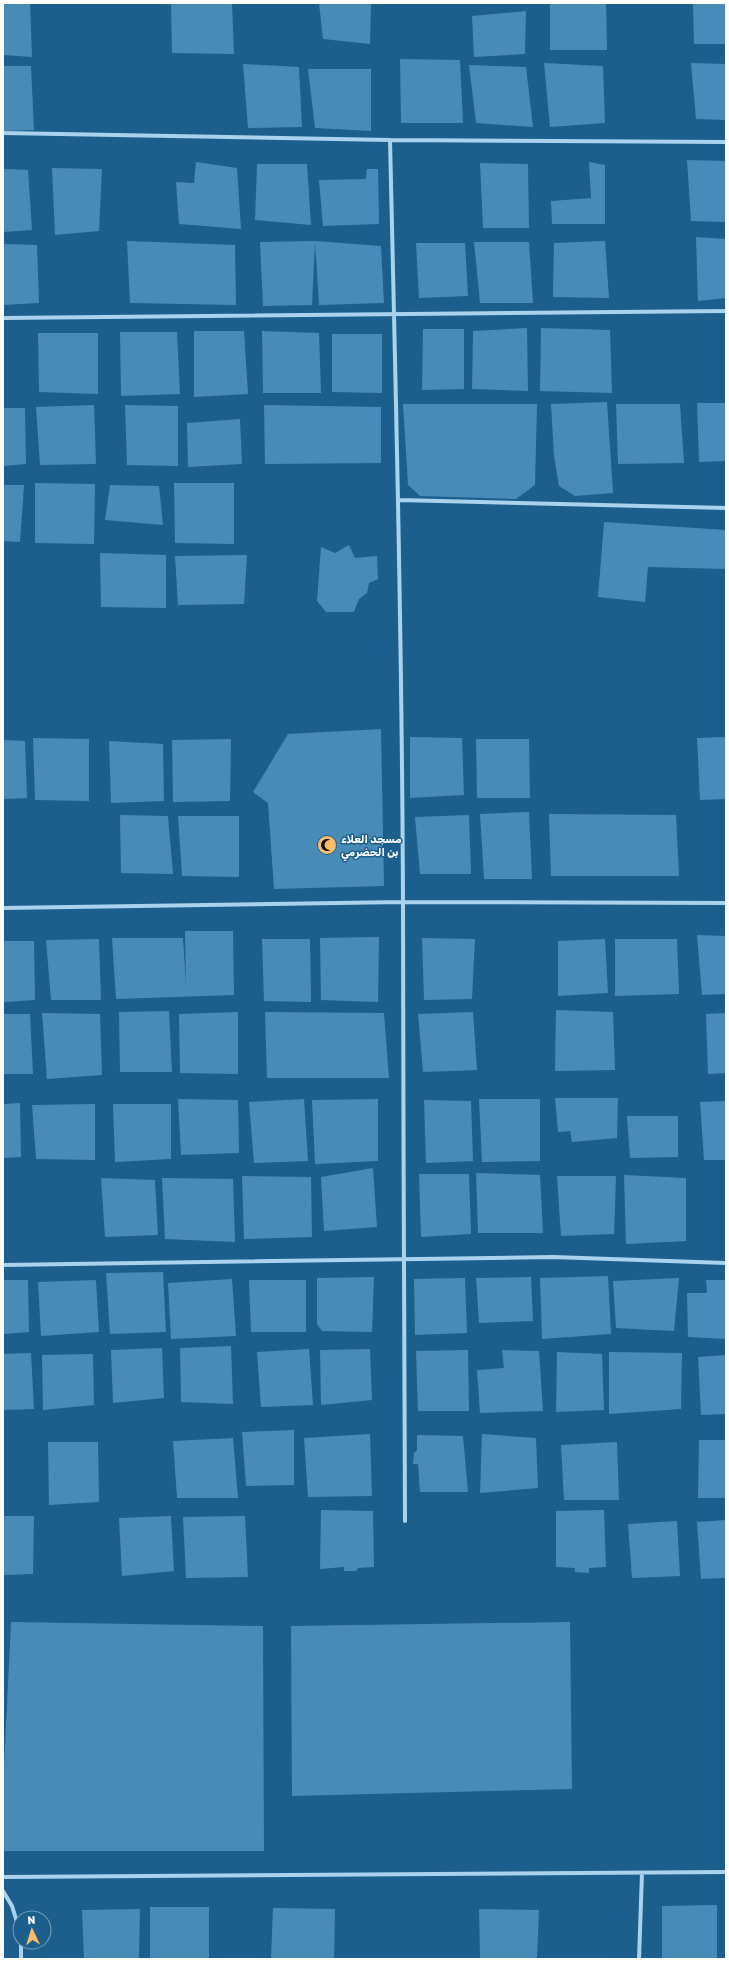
<svg xmlns="http://www.w3.org/2000/svg" width="729" height="1962" viewBox="0 0 729 1962" font-family="Rubik,Vazirmatn,sans-serif">
<style>
.building{fill:#498bb7}
.lines{fill:none;stroke-linecap:round;stroke-linejoin:round}
.minor{stroke:#aad2ed;stroke-width:4}
.labels{text-anchor:middle;stroke-width:3;stroke-linejoin:round;paint-order:stroke}
.poi-label{font-size:11px;font-weight:bold;fill:#fff;stroke:#1c5f8d;text-anchor:start}
</style>
<rect width="100%" height="100%" fill="#1c5f8d"/>
<!-- building -->
<path class="building" d="M3,3H30L32,57L3,55Z
M171,3H232L234,54L172,53Z
M319,3H371L370,44L323,39Z
M550,3H606L607,50H550Z
M693,3H726V44H694Z
M526,11L525,54L474,57L472,16Z
M400,59L460,60L463,123H401Z
M544,63L603,66L605,123L550,127Z
M691,63L726,64V120L696,119Z
M243,64L299,67L302,127L248,128Z
M469,65L526,67L533,127L476,123Z
M3,66H31L34,130L3,131Z
M308,69H371V131L315,128Z
M687,160L726,161V222L691,221Z
M196,162L237,168L241,229L179,224L176,182L194,183Z
M589,162L605,165V224H552L551,201L591,198Z
M480,163L528,164L529,228H483Z
M257,164H307L311,225L255,220Z
M52,168L102,169L99,231L55,235Z
M3,169L28,170L32,230L3,232Z
M367,169H378L379,224L323,226L319,180L366,179Z
M696,237L726,239V298L698,301Z
M127,241L235,245L236,305L130,303Z
M315,241L381,246L384,303L319,305L315,242L312,305L263,306L260,242Z
M605,241L609,298L553,297L554,243Z
M474,242H529L533,303H480Z
M416,243H465L468,296L419,298Z
M3,244L37,245L39,303L3,305Z
M527,328L528,391L472,389L473,331Z
M541,328L610,330L612,393L540,391Z
M423,329H464V389L422,390Z
M194,331H244L248,394L194,397Z
M262,331L319,333L321,393H263Z
M120,332H177L180,394L121,396Z
M38,333H98V394L39,392Z
M332,334H382V393L332,392Z
M607,402L613,493L575,496L559,486L554,456L551,404Z
M697,403H726V461L699,462Z
M403,404H537L535,485L516,499L420,496L408,485Z
M616,404H680L684,463L618,464Z
M94,405L96,464L40,465L36,407Z
M125,405L178,406V466L127,465Z
M264,405L381,407V463L265,464Z
M3,408H25L26,464L3,466Z
M240,419L242,464L188,467L187,423Z
M35,483L95,484L94,544L35,543Z
M174,483H234V544L175,543Z
M3,485H24L20,542L3,541Z
M110,485L159,486L163,525L105,520Z
M604,522L726,530V569L648,567L645,602L598,597Z
M349,545L355,558L377,556L378,579L369,583L367,593L359,599L354,612H326L317,601L321,547L335,553Z
M100,553L166,555V608L101,607Z
M247,555L244,604L178,605L175,556Z
M381,729L384,886L274,889L268,803L253,792L288,734Z
M410,737L462,738L464,795L410,798Z
M726,737V799L700,800L697,738Z
M33,738L89,739V801L35,800Z
M231,739L230,801L173,802L172,740Z
M476,739H529L530,798H477Z
M3,740L25,741L27,798L3,799Z
M109,741L163,744L164,801L111,803Z
M529,812L532,879H484L480,814Z
M549,814L676,815L679,876H551Z
M120,815L168,816L173,874L121,873Z
M469,815L471,874H420L415,817Z
M178,816H239V877L182,876Z
M185,931H233L234,995L116,999L112,938H183L186,985Z
M697,935L726,936V994L702,995Z
M379,937L378,1002L321,1000L320,938Z
M422,938L475,939L472,999L424,1000Z
M99,939L101,1000H51L46,940Z
M262,939H310L311,1002L264,1001Z
M605,939L608,993L558,996V941Z
M615,939H677L679,994L615,996Z
M3,941H34L35,1000L3,1002Z
M556,1010L613,1012L615,1070L555,1071Z
M169,1011L172,1072H120L119,1012Z
M238,1012V1074L180,1073L179,1014Z
M265,1012L384,1013L389,1078H267Z
M473,1012L477,1070L423,1072L418,1014Z
M42,1013L100,1014L102,1075L47,1079Z
M726,1013V1073L708,1074L706,1014Z
M3,1014H30L33,1074H3Z
M555,1098H618L617,1138L572,1142L570,1131L558,1132Z
M178,1099L238,1100L239,1153L181,1155Z
M304,1099L308,1161L254,1163L249,1102Z
M378,1099V1161L315,1164L312,1100Z
M479,1099H540V1161L482,1162Z
M424,1100L471,1101L473,1161L426,1163Z
M726,1101V1160H704L700,1102Z
M20,1103L21,1157L3,1158V1104Z
M95,1104V1160L36,1159L32,1105Z
M113,1104H171V1159L115,1162Z
M627,1116H678V1157L630,1158Z
M373,1168L377,1227L324,1231L321,1177Z
M476,1173L540,1175L543,1233H478Z
M419,1174H469L471,1234L421,1237Z
M624,1175L686,1178V1241L626,1244Z
M242,1176L311,1177L312,1237L244,1239Z
M557,1176H616L614,1234L561,1236Z
M101,1178L155,1180L158,1235L105,1237Z
M162,1178L233,1179L235,1242L165,1239Z
M163,1272L166,1332L110,1334L106,1273Z
M608,1276L611,1334L542,1339L540,1278Z
M374,1277L372,1332L322,1331L317,1324V1278Z
M531,1277L533,1321L479,1323L476,1278Z
M465,1278L467,1333L415,1335L414,1279Z
M679,1278L674,1331L616,1328L613,1281Z
M232,1279L236,1336L171,1339L168,1283Z
M3,1280H28L29,1332L3,1334Z
M96,1280L99,1332L41,1336L38,1282Z
M249,1280H306V1332H251Z
M706,1280H726V1339L688,1337L687,1293H707Z
M231,1346L233,1404L181,1402L180,1348Z
M162,1348L164,1398L113,1403L111,1350Z
M309,1349L313,1405L261,1407L257,1352Z
M370,1349L372,1400L321,1405L320,1350Z
M468,1350L469,1411H418L416,1351Z
M502,1350L539,1351L543,1411L480,1413L477,1370L504,1368Z
M557,1352L602,1354L604,1410L556,1412Z
M609,1352L682,1353L681,1409L609,1414Z
M31,1353L34,1409L3,1410V1354Z
M93,1354L94,1405L43,1410L42,1355Z
M726,1355V1414L701,1415L698,1357Z
M294,1430V1485L246,1486L242,1432Z
M370,1434L372,1496L308,1497L304,1438Z
M482,1434L536,1438L538,1488L480,1493Z
M417,1435L463,1436L468,1492H420L418,1464H413L414,1453L417,1450Z
M233,1438L238,1498H177L173,1441Z
M699,1440H726V1498H698Z
M48,1442H98L99,1502L49,1505Z
M617,1442L619,1500H564L561,1445Z
M321,1510L373,1511L374,1567L358,1568L356,1571H344V1567L320,1569Z
M604,1510L606,1567L589,1568V1573L575,1572V1568L556,1567V1511Z
M3,1516H34L33,1574L3,1575Z
M171,1516L174,1571L122,1576L119,1518Z
M245,1516L248,1577L186,1578L183,1517Z
M726,1520V1578L701,1579L697,1522Z
M677,1521L680,1576L632,1578L628,1524Z
M11,1622L263,1626L264,1851H3V1788Z
M570,1622L572,1789L292,1796L291,1626Z
M717,1905V1959H662V1906Z
M150,1907H209V1959H150Z
M273,1908L335,1909L334,1959H271Z
M140,1909L139,1959H84L82,1910Z
M479,1909L539,1910L537,1959H480Z"/>
<g class="lines">
<!-- minor -->
<path class="minor" d="M3,133L390,140L726,142
M390,140C396,395 402,649 403,903C404,1109 403,1315 405,1521
M3,318L726,311
M399,500L726,508
M3,908L403,902L726,903
M3,1265L553,1257L726,1263
M3,1877L726,1872
M3,1891L12,1906L20,1932
M21,1959V1942
M639,1959L642,1873"/>
</g>
<!-- icons -->
<defs>
<g id="mosque-disc" transform="scale(1)"><circle r="9.5" fill="#fdbb67" stroke="#1c5f8d"/><path d="M3.5-4.9A6 6 0 1 0 3.5 4.9A5 5 0 1 1 3.5-4.9Z" fill="#111"/></g>
</defs>
<g fill-rule="evenodd">
<use href="#mosque-disc" x="327" y="845"/>
</g>
<g class="labels">
<!-- poi labels -->
<g class="poi-label">
<text x="341" y="843">مسجد العلاء<tspan x="341" dy="13">بن الحضرمي</tspan></text>
</g>
</g>
<!-- border -->
<rect width="729" height="1962" fill="none" stroke="#ffffff" stroke-width="8"/>
<!-- north arrow -->
<g transform="translate(32 1930) rotate(356)"><circle r="19" fill="#1c5f8d" stroke="#779fbb"/>
<path d="M0-3L7 15L0 10L-7 15Z" fill="#fdbb67"/>
<text y="-6" font-size="11" font-weight="bold" text-anchor="middle" fill="#ffffff">N</text>
</g>
</svg>
